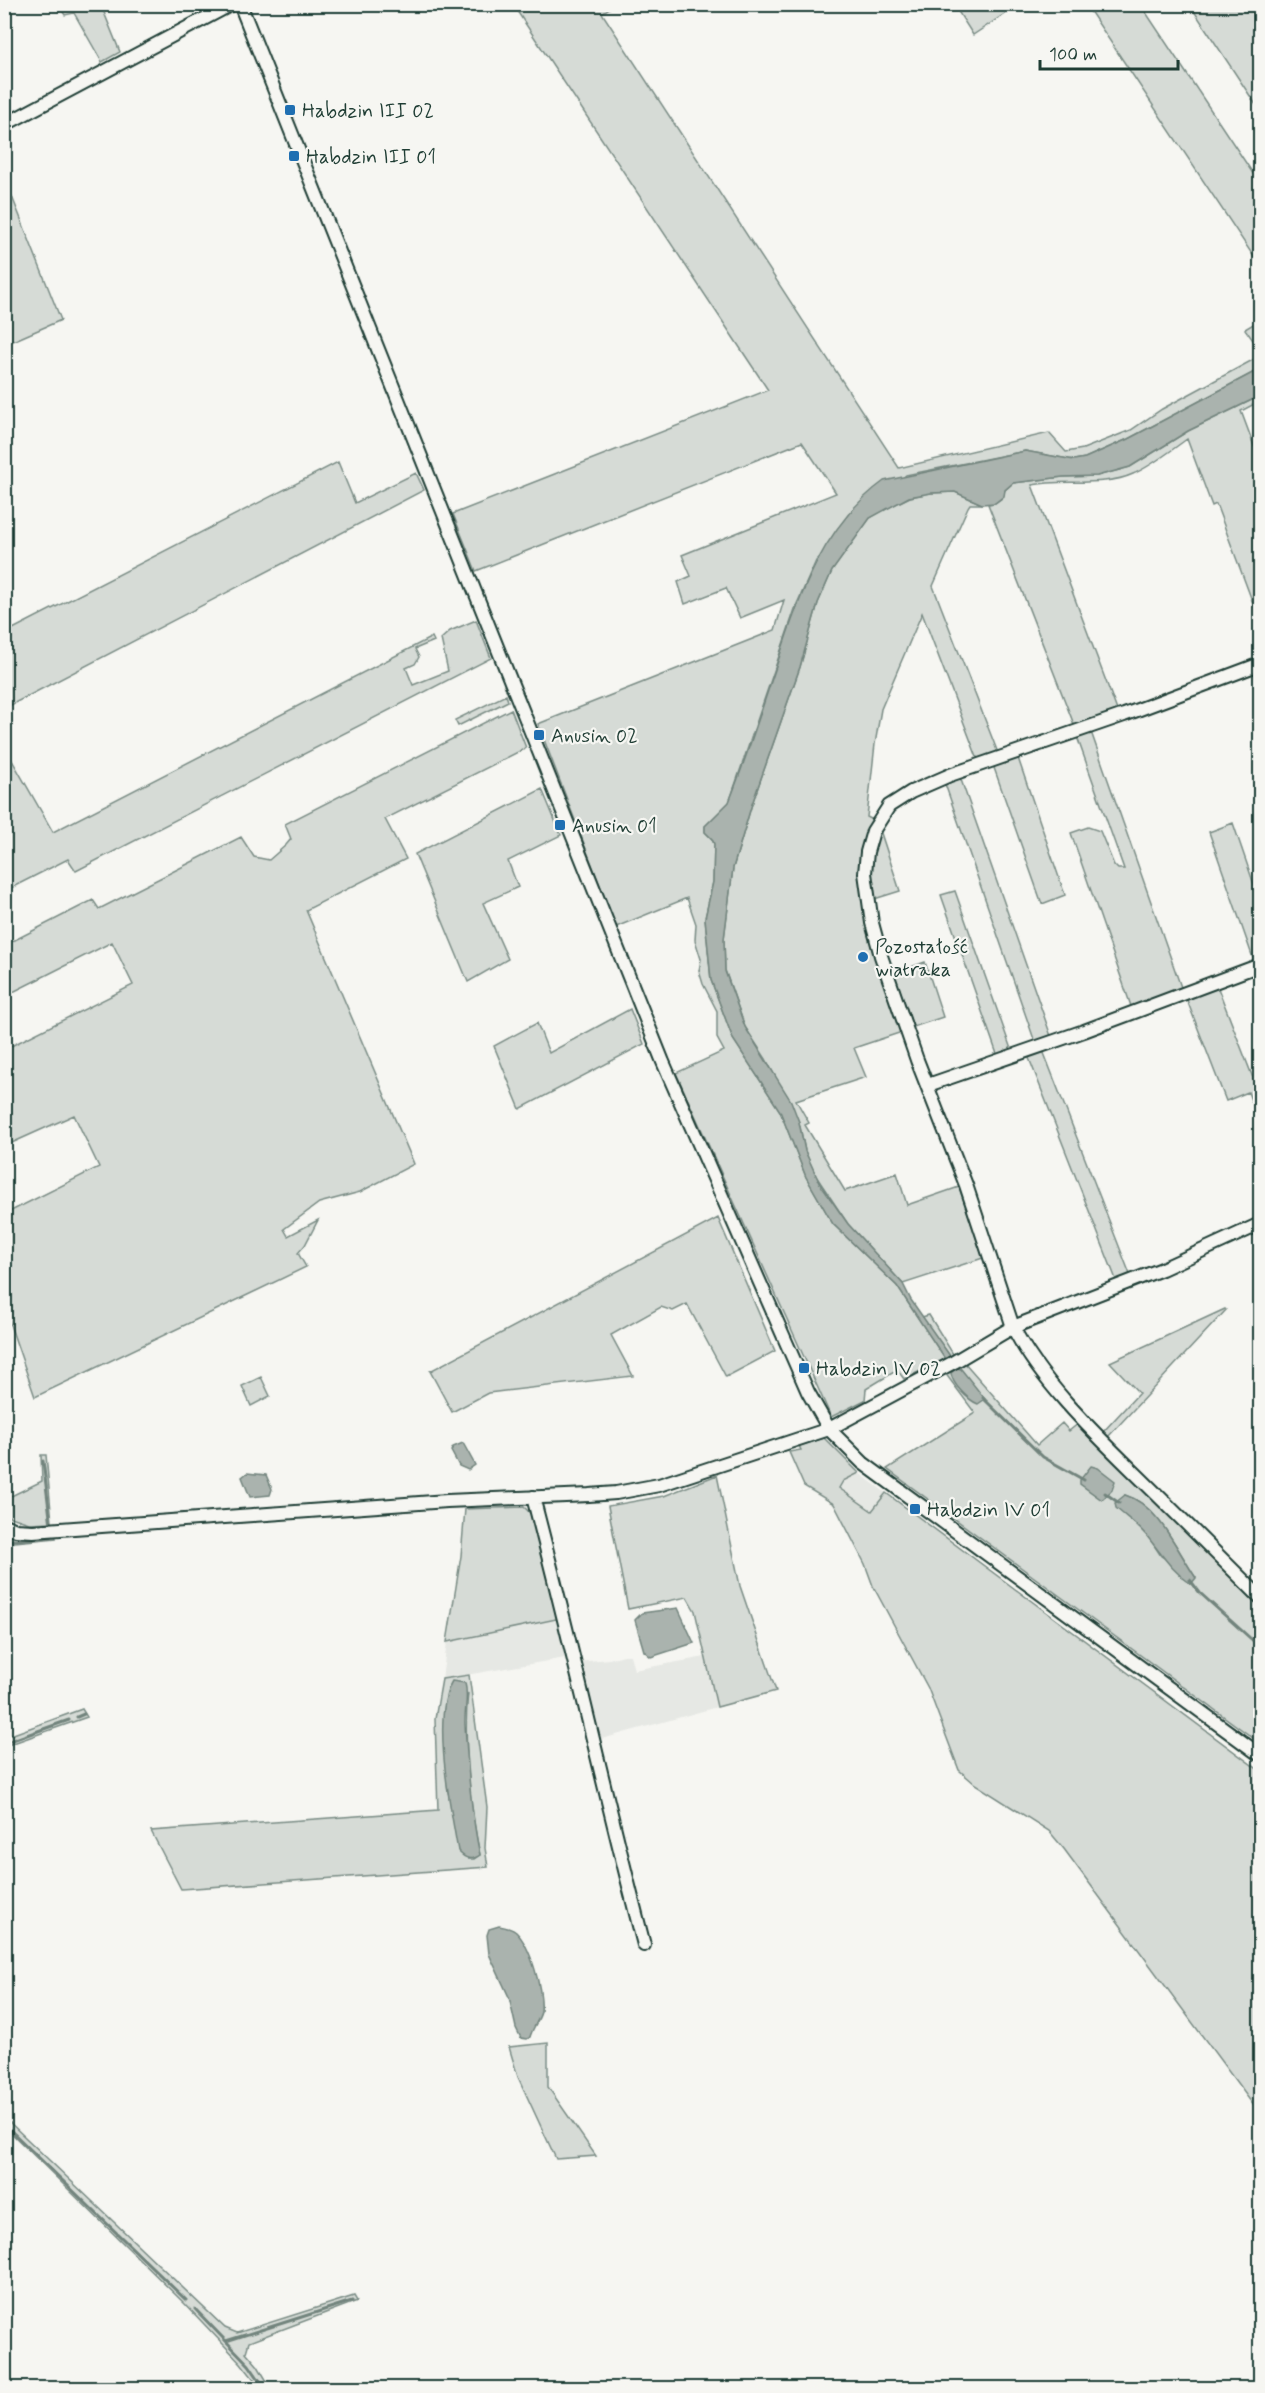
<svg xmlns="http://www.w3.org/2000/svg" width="1265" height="2393" viewBox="0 0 1265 2393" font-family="Mynerve,sans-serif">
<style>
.built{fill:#e6e8e4}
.green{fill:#d6dbd6;stroke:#7a8c85;stroke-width:1.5;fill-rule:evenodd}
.water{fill:#aab3ae;stroke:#72847d;stroke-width:1.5}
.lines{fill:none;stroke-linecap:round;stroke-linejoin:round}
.stream{stroke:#72847d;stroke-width:3}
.minor-casing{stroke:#1f3d34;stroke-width:16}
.minor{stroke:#f6f6f2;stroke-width:12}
.poi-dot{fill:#1f6fb2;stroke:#f6f6f2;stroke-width:2}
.labels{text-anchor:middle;stroke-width:4.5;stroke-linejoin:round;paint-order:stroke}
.poi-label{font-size:20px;fill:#1f3d34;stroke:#f6f6f2;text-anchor:start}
</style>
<rect width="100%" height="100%" fill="#f6f6f2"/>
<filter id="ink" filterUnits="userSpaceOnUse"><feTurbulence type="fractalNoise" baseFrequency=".0167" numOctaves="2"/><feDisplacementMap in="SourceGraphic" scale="12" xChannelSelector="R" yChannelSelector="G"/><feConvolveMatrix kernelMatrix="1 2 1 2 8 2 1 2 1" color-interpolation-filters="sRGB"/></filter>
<g filter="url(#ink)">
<!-- built -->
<path class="built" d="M859,1473L886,1493L872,1512L839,1487L843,1481Z
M561,1618L571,1657L442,1679L447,1642Z
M624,1655H630L634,1670L705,1657L717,1707L598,1740L578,1662L609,1659Z"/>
<!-- green -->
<path class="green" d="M58,5H101L120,52L102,62L74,13L65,15Z
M513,5H614L602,13L899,468L1049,433L1066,452L1083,449L1131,430L1162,409L1260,356V369L1128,439L1085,458L1074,460L1025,451L906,475L816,561L796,606L729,803L705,826V832L712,839L714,844L713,882L705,918L711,980L733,1039L780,1111L806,1177L833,1224L897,1286L945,1359L904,1379L898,1371L894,1372L866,1389L865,1400L831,1417L676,1073L724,1051L717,1038V1011L703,984L699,971L701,959L695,940L696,924L687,898L616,927L538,724L775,630L784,600L740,618L726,588L685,604L678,582L691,576L682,555L836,493L802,442L476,571L453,514L768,390Z
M954,5H1018L973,35Z
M1086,5H1141L1260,184V266Z
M1190,5H1260V111Z
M5,179L61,320L6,344L4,341Z
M1260,320V350L1245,329Z
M1260,396V401L1241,411L1260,462V622L1216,504L1212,506L1187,439C1170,451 1152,466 1133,474C1105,487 1061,479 1032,485L1118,713L1075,727L988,504L995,503L1002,498L1005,490L1013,483L1063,477L1097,476L1130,467L1188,431Z
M338,462L355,503L416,473L424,490L5,708V633Z
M955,492L982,504H970L968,507L933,586L998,753L978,760L922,613L881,709L875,744L867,817L873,820L865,844L862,872L902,1032L854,1048L866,1077L796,1100L809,1123L805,1125L845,1191L897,1173L907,1205L959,1187L983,1258L903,1284L848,1224L816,1176L805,1151L799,1122L766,1059L745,1027L725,970L724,939L733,868L751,807L800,667L818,603L832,571L870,518L885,509L910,497L931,493Z
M476,620L491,658L76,871L68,859L5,891V748L53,832L432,637L434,641L415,649L419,657L415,664L406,668L413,685L448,671L441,639L450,631Z
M506,695L508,701L458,726L455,720Z
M511,709L526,748L385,819L406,859L306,910L414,1164L360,1192L319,1203L284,1229L288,1236L318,1220L305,1245L298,1253L306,1267L35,1397L5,1310V1214L99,1167L74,1115L5,1146V1049L133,985L112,942L5,996V945L93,900L99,909L241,837L254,857L269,860L286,845L291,839L285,824Z
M1090,729L1182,990L1132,1009L1071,833L1088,827L1100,831L1114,865L1118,869H1124L1076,734Z
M1017,755L1065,895L1042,904L993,765Z
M959,774L1052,1039L1036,1045L944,781Z
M542,789L561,835L508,861L518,887L483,903L508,959L468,982L415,854Z
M1233,823L1260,902V962L1255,964L1209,832Z
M879,827L900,891L871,900C865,877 871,849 879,827Z
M955,891L1012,1052L998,1057L941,895Z
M925,962L943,1017L913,1027L894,973Z
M1216,983L1260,1096V1125L1248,1092L1226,1101L1185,995Z
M630,1009L644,1044L520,1109L494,1046L537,1023L549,1053Z
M1042,1048L1131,1277L1117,1282L1027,1053Z
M718,1218L775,1351L726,1377L687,1304L673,1311L661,1307L611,1335L633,1376L488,1393L452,1412L430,1371Z
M1225,1309L1226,1310L1108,1437L1103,1432L1139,1393L1110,1362Z
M929,1315L953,1354L950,1356L922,1317Z
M964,1362L1037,1445L1062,1423L1069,1431L1079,1423L1260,1601V1743L887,1469L975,1413L945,1373ZM1125,1495C1158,1505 1178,1551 1196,1578L1161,1556L1150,1539L1138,1526Z
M261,1377L270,1396L251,1406L242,1386Z
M824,1438L859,1473L843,1481L839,1488L872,1511L886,1493L1260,1771V1794L1256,1799L1260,1809V2114L1064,1849L1049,1831L975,1784L959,1770L928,1688L873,1586L865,1564L834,1504L804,1486L789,1452L801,1450L799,1446Z
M41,1455H46L52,1522L29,1523L5,1515V1499L42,1481Z
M717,1475L740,1586L776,1691L717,1707L695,1611L687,1597L628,1609L608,1506L664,1496Z
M524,1507L532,1515L561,1618L447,1642L461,1556L465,1509Z
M5,1535H55L56,1538L5,1543Z
M469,1675L487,1807L485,1848L488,1867L181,1889L151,1831L438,1810L435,1719L442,1679ZM468,1693C463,1741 470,1808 480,1855L474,1859H468L448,1792L445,1758Z
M82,1709L87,1717L5,1746V1737Z
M548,2043V2087L596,2156L556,2159L518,2077L509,2047Z
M5,2118L225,2328L237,2333L354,2296L357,2301L249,2342L246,2352L258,2366L271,2388H261L241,2363L185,2304L5,2127Z"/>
<!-- water -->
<path class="water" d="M1260,369V396L1188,431L1130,467L1097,476L1063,477L1013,483L1005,490L1004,496L995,503L982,504L955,492L931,493L909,497L870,518L832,571L818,603L800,667L751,807L733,868L724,939L725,971L745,1027L791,1101L799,1122L805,1151L820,1184L848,1224L903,1284L911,1300L950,1356L945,1359L897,1286L833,1224L806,1177L780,1111L733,1039L711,980L705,918L713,882L714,844L712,839L705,832V826L729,802C747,757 761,710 777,664C799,596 824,524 884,481L1025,451L1074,460L1085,458L1128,439Z
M957,1368L961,1369L985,1399L978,1404C968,1400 952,1384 951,1373Z
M463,1443L475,1465L468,1470L459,1466L451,1451L453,1447Z
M1091,1466L1098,1468L1115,1481L1112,1490L1102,1500L1080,1484V1480Z
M247,1473L266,1475L272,1489L270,1495L250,1497L242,1477Z
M1125,1495C1159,1505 1177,1551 1196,1578L1191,1584C1173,1572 1163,1556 1150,1540C1141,1527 1127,1518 1116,1508L1115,1503Z
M678,1608L694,1643L651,1657L644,1651L635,1620L642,1613Z
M452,1681L465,1683C469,1697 464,1710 465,1725C468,1768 471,1813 480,1855C471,1861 465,1859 458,1851C451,1810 431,1717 452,1681Z
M499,1926C505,1927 511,1928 516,1932C531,1947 543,1990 541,2012C539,2020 532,2029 530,2037L527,2039L521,2038L516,2028L509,1997L489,1954L487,1935L489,1929Z"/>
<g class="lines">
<!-- stream -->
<path class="stream" d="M983,1398L1043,1457L1084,1480
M43,1461L51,1525
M1105,1493L1119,1503
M4,1541L51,1537
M1190,1580L1200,1593L1260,1647
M77,1717L84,1714
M4,1743L69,1720
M4,2124L186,2300
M195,2309L249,2365L265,2388
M226,2341L352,2301"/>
<!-- minor casing -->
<g class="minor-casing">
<path id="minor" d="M240,4L663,1062L808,1392L829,1429L863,1463L1260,1755
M4,125L232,4
M1260,664L1124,715L950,775L911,792L889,806L873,831L867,852L865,873L872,923L881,956L917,1060L966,1185L1013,1327C1038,1378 1092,1431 1133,1471C1176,1513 1218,1555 1260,1597
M928,1085L1084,1031L1260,965
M533,1497C572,1645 605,1796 644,1945
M4,1525L16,1530L33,1531L447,1501L589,1495L616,1493L659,1485L829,1429L954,1362L1013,1327L1162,1269L1260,1224"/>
</g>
<!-- minor -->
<use href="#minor" class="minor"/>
</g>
</g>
<!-- markers -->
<g class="poi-dot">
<rect x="284" y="104" width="12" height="12" rx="3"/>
<rect x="288" y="150" width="12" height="12" rx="3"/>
<rect x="533" y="729" width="12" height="12" rx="3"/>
<rect x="554" y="819" width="12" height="12" rx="3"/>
<circle cx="863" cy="957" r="6"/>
<rect x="798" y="1362" width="12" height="12" rx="3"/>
<rect x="909" y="1503" width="12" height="12" rx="3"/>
</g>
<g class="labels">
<!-- poi labels -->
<g class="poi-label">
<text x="302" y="117">Habdzin III 02</text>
<text x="306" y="163">Habdzin III 01</text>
<text x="551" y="742">Anusin 02</text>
<text x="572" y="832">Anusin 01</text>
<text x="875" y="953">Pozostałość<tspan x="875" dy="23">wiatraka</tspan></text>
<text x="816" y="1375">Habdzin IV 02</text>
<text x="927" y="1516">Habdzin IV 01</text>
</g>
</g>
<!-- margin -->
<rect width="1265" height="2393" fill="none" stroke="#f6f6f2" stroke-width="24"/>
<rect x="12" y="12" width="1241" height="2369" fill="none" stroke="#1f3d34" stroke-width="2" filter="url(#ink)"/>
<!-- scale -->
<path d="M1040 60v9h138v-9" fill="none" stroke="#1f3d34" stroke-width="3"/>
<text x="1049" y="60" font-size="18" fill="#1f3d34" stroke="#f6f6f2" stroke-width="4.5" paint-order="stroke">100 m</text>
</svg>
